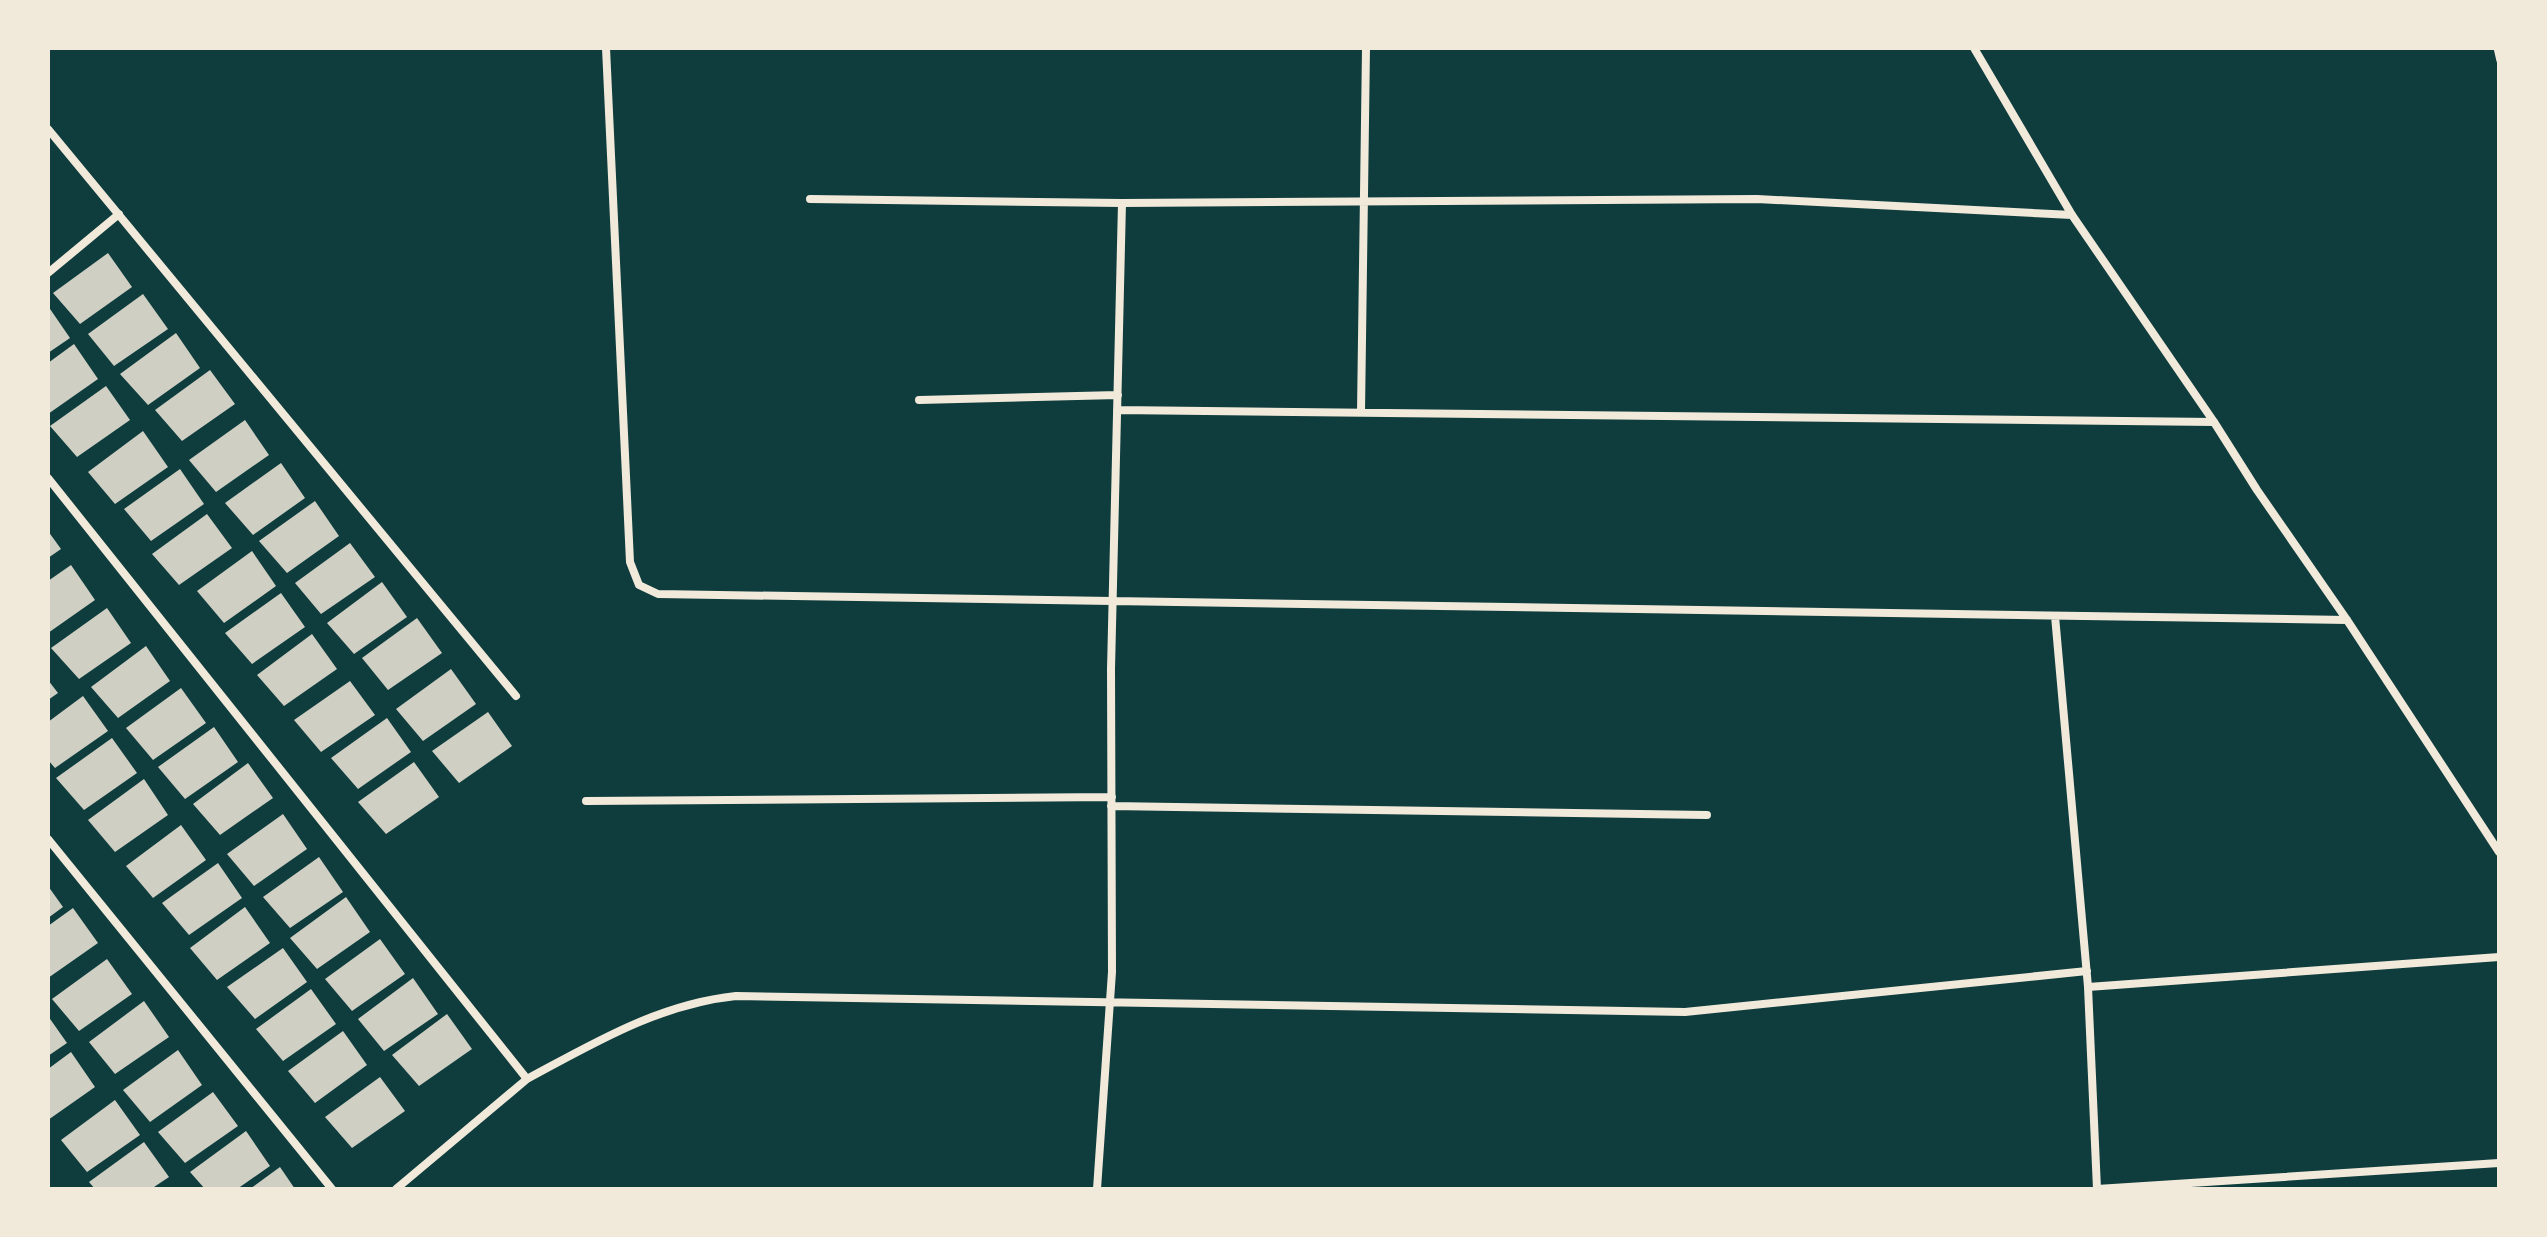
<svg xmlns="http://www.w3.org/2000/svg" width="2547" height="1237" viewBox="0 0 2547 1237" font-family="'IBM Plex Sans',sans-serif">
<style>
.building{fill:#cfcfc3}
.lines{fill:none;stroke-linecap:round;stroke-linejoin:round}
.path{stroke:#f1e9da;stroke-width:5}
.minor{stroke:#f1e9da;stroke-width:8}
</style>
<rect width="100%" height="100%" fill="#0f3d3e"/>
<!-- building -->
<path class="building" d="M108,253L132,287L80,324L53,293Z
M143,294L168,329L114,366L88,334Z
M48,306L70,338L48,353Z
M176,333L200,368L148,405L120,374Z
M74,344L98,379L48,414V363Z
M210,370L235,404L182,441L155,410Z
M106,386L130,420L77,457L50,426Z
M245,420L269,455L216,492L189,460Z
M143,431L168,467L115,504L88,472Z
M281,463L305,498L253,535L225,503Z
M180,469L204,504L151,541L124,509Z
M315,501L339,536L287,573L259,541Z
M207,514L232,548L179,585L152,554Z
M48,531L61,549L48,558Z
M350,543L375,577L321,614L295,583Z
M252,551L276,586L224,623L197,591Z
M71,565L95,600L48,633V581Z
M382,582L407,617L354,654L327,623Z
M281,593L305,627L252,664L225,633Z
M107,608L131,643L79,679L51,648Z
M417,618L442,653L388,690L362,658Z
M312,634L337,669L284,706L257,675Z
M146,646L170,681L118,718L91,687Z
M451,669L476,704L423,741L396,709Z
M48,680L58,693L48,700Z
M350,681L375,715L321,752L294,720Z
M181,688L206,723L153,760L126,728Z
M83,696L108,731L55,768L48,760V722Z
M488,712L512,746L459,783L432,751Z
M387,718L411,752L358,789L331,758Z
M214,727L238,762L185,799L158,767Z
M112,738L137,773L84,810L56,778Z
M414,762L439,797L386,834L358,802Z
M248,763L273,798L220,835L193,804Z
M144,779L168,815L115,852L88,820Z
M283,814L307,849L254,886L227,854Z
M181,825L206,860L153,898L126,866Z
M319,857L343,892L290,928L263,897Z
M218,863L242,898L189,935L162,903Z
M48,886L63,907L48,918Z
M346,897L370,932L317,969L290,938Z
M245,907L270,943L217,980L190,948Z
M73,908L98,943L48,978V926Z
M380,939L405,974L352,1011L325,979Z
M283,948L307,982L255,1019L227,987Z
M107,959L132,994L79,1031L52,999Z
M413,978L438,1014L384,1051L358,1019Z
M311,989L336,1024L283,1061L256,1029Z
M144,1001L169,1037L115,1074L89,1042Z
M447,1014L472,1049L419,1086L392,1055Z
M48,1016L67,1043L48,1056Z
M343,1031L367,1065L315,1103L288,1071Z
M178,1050L202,1085L150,1122L123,1090Z
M71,1052L95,1087L48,1120V1069Z
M380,1077L405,1111L352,1148L325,1117Z
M213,1092L238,1126L185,1163L158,1132Z
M115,1100L140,1135L87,1172L61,1140Z
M246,1131L270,1166L237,1189H205L190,1172Z
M144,1142L169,1177L151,1189H95L89,1182Z
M280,1167L295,1189H250Z"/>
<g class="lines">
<!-- path -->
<path class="path" d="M2496,48L2499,61"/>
<!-- minor -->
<path class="minor" d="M606,48L630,562L639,585L658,594L2347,620
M1974,48L2072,215L2214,422L2257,490L2347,620L2499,852
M48,129L516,696
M810,199L1122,203
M48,273L119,214
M919,400L1118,395
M1117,410L2214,422
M1361,412L1366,48
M48,478L527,1079L396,1189
M2055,616L2088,987
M586,801L1112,797
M1111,806L1707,815
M48,839L332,1189
M527,1079C594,1043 659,1004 736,996L1685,1012L2087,971
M1097,1189L1112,972L1111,669L1122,203L1757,199L2072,215
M2097,1189L2088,987L2499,957
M2097,1189L2499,1163"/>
</g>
<!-- border -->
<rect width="2547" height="1237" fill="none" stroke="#f1e9da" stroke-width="100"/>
</svg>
